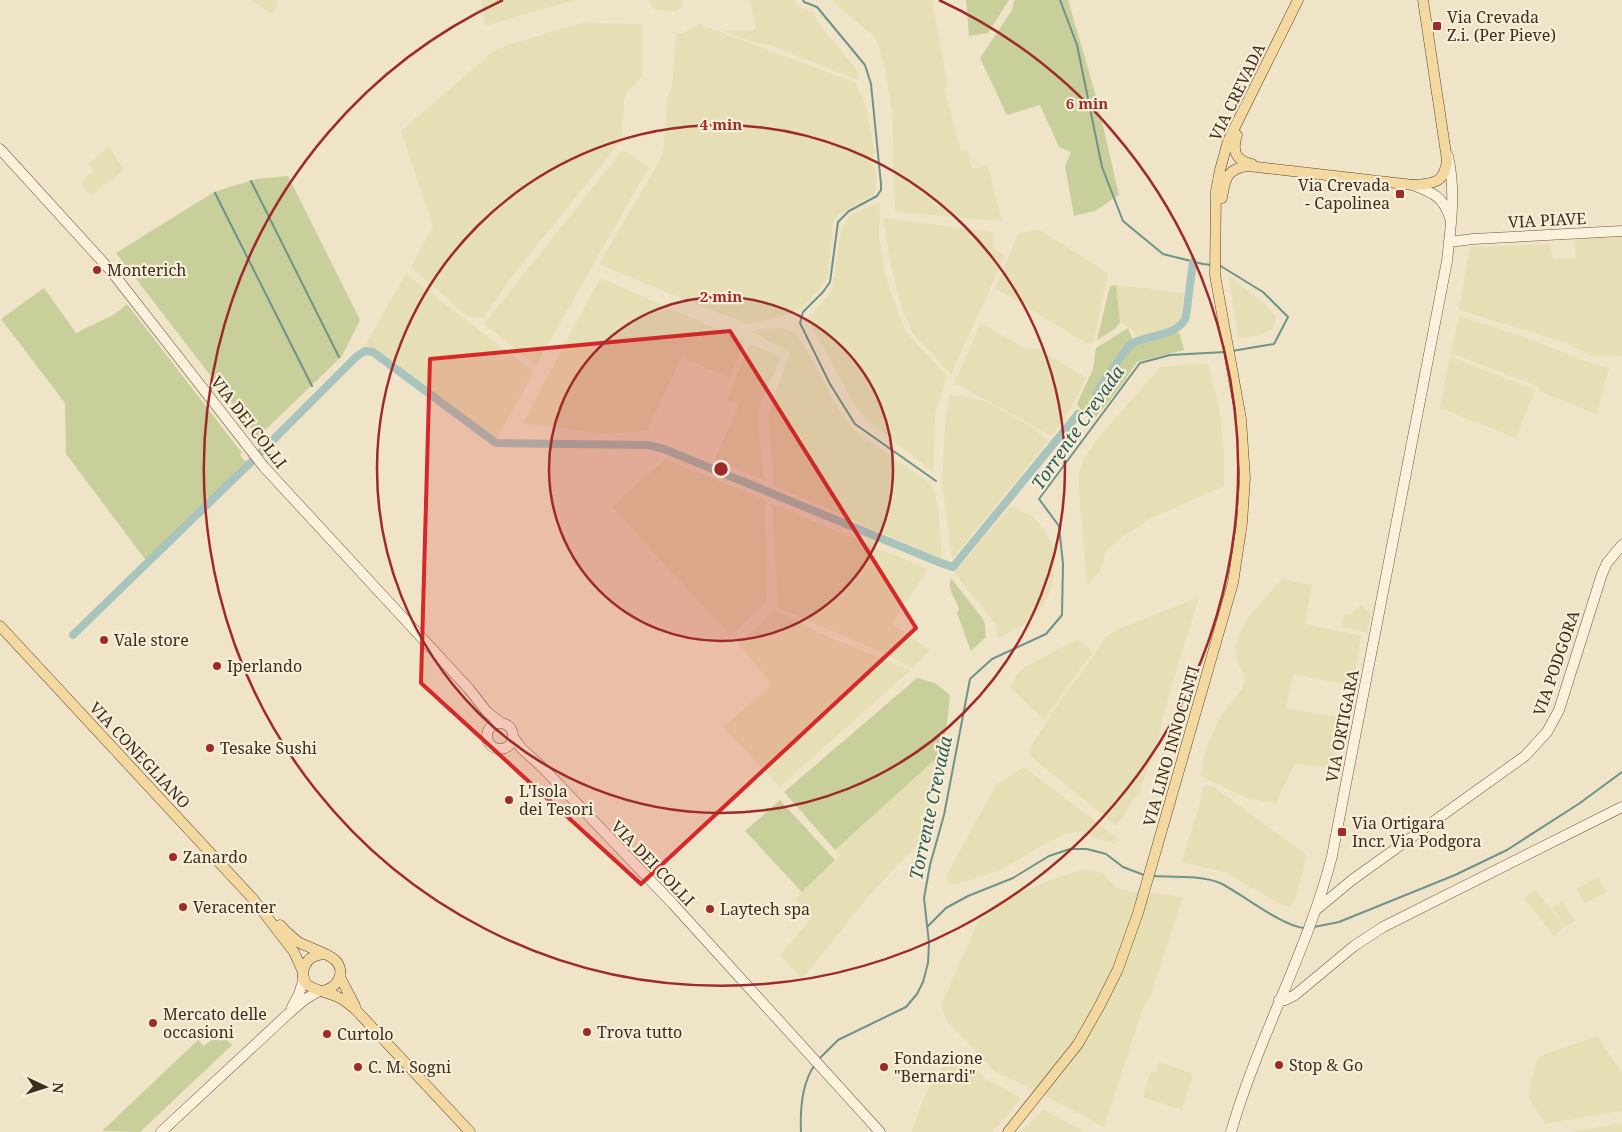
<svg xmlns="http://www.w3.org/2000/svg" width="1622" height="1132" viewBox="0 0 1622 1132" font-family="'Noto Serif',serif">
<style>
.farmland{fill:#e6deb5}
.green{fill:#c9cf9b}
.lines{fill:none;stroke-linecap:round;stroke-linejoin:round}
.stream{stroke:#6f938a;stroke-width:2}
.canal{stroke:#a9c4bc;stroke-width:8}
.secondary-casing{stroke:#6f573f;stroke-width:11}
.primary-casing{stroke:#5b4430;stroke-width:11}
.secondary{stroke:#faf1dc;stroke-width:10}
.primary{stroke:#f3d9a0;stroke-width:10}
.marked{fill:#d62828;fill-opacity:0.2;stroke:#d62828;stroke-width:4;stroke-linejoin:round}
.ring{fill:none;stroke:#9e2a2b;stroke-width:2.5}
.poi-dot{fill:#9e2a2b;stroke:#f7eed8;stroke-width:2}
.labels{text-anchor:middle;stroke-width:4.5;stroke-linejoin:round;paint-order:stroke}
.poi-label{font-size:16px;fill:#3d2e20;stroke:#f7eed8;text-anchor:start}
.street-label{font-size:16px;fill:#3d2e20;stroke:#f7eed8}
.water-label{font-size:18px;font-style:italic;fill:#2f5d5a;stroke:#f7eed8}
.centre{fill:#9e2a2b;stroke:#f7eed8;stroke-width:2.5}
.ring-label{font-size:15px;text-anchor:middle;font-weight:bold;fill:#9e2a2b;stroke:#f7eed8;stroke-width:4.5;stroke-linejoin:round;paint-order:stroke}
</style>
<rect width="100%" height="100%" fill="#f0e4c8"/>
<!-- farmland -->
<path class="farmland" d="M250,0H278L273,14Z
M481,0H578L567,2L485,26Z
M649,0H681L683,6L676,11L654,10Z
M750,0H794L797,6L813,13L819,24L854,66L859,76L857,80L771,45L757,43L722,31H753L756,27Z
M830,0H932L948,87L944,89L961,151L967,149L972,169L988,165L1002,221L895,212L892,112L884,64L876,38Z
M581,23L642,24V77L627,92L624,99L621,141L514,274L483,318L468,317L411,267L433,226L401,131L490,54L505,46Z
M699,24L856,83L867,110L874,150L872,163L877,177L875,192L873,195L839,214L833,220L827,279L806,304L789,314L777,318L748,324L683,299L599,264L658,163L664,148L667,100L672,86L676,33H683Z
M109,146L124,170L91,196L80,184L94,170L88,164Z
M625,151L649,167L536,365L484,324L620,153Z
M880,202L879,236L885,275L905,331L947,376L935,413L934,473L866,419L854,404L810,323L809,317L832,291L841,231L850,215Z
M883,218L993,232V248L1005,256L951,374L913,334L901,306L890,261Z
M1038,229L1108,273L1093,343L1088,344L995,288L1018,234Z
M1622,235V356L1594,357L1564,342L1459,310L1470,247L1549,244L1553,259L1576,258L1574,237Z
M406,274L533,371L521,396L495,440L365,345Z
M1229,276L1268,307L1276,317L1273,329L1260,335L1238,339Z
M600,278L745,341L729,378L682,357L647,431L602,434L523,423Z
M1116,285L1184,293L1180,324L1136,339L1135,332L1120,322Z
M1459,316L1530,339L1584,361L1609,368L1597,414L1539,391V388L1537,386L1451,353Z
M981,323L1024,348L1039,349L1086,378L1066,417L1052,436L954,383Z
M783,328L796,334L816,366L837,407L850,426L863,437L927,481L934,488L939,515L942,559L774,486L768,415L790,352L752,332L758,329Z
M750,344L781,357L757,412L764,480L714,460L739,405L727,399Z
M1450,357L1535,390L1516,438L1440,408Z
M1202,363L1208,364L1219,407L1224,457V486L1151,518L1121,538L1106,551L1100,572L1087,585L1078,476L1084,458L1098,438L1160,367Z
M950,394L985,401L1031,426L1048,441L952,559L942,483L944,439L946,414Z
M665,459L765,500L767,602L730,636L612,507Z
M772,504L928,569L892,624L930,650L912,668L875,649L778,608Z
M1011,506L1032,516L1045,530L1056,554L1052,588L1044,605L1034,617L1022,626L997,638L996,625L954,573Z
M1282,579L1312,585L1305,624L1361,636L1353,686L1293,674L1286,708L1341,718L1332,768L1295,764L1276,803L1247,798L1201,776L1204,754L1213,732L1221,715L1243,688L1245,677L1238,663L1235,647L1240,634L1248,617Z
M1199,597L1167,701L1156,749L1138,794L1116,826L1030,756L1031,746L1058,704L1095,654L1104,638L1116,630Z
M1361,604L1371,615L1367,633L1342,627L1344,614L1350,615Z
M775,610L828,637L911,670L780,787L723,727L772,685L738,643Z
M1078,639L1093,652L1056,702L1045,720L1010,688L1017,674L1025,667Z
M940,755L924,838L874,890L802,979L780,955L812,917L795,899L840,856L835,850Z
M1024,767L1120,840L1114,844L1081,832L1065,834L1037,848L1003,869L954,885L947,882V876L956,858L983,808L997,784Z
M1206,786L1214,787L1307,855L1296,898L1289,907L1280,904L1225,872L1182,862L1201,799L1202,790Z
M1085,869L1103,873L1115,887L1134,892L1154,893L1183,897L1149,1000L1143,1008L1104,1127L1023,1084L995,1072L947,1021L942,1008V1003L978,922L997,902L1051,880Z
M1598,877L1606,892L1585,903L1576,889Z
M1535,889L1565,927L1554,936L1524,898Z
M1562,901L1575,921L1566,926L1552,908Z
M1597,1036L1622,1073V1111L1545,1124L1529,1098L1530,1085L1537,1059L1546,1054Z
M961,1054L986,1079L1021,1098L1008,1115L992,1132H911L926,1093L939,1072L946,1062Z
M1159,1062L1193,1074L1182,1110L1143,1097L1151,1071L1156,1072Z
M1044,1110L1065,1121L1084,1132H1020Z
M1622,1123V1132H1569Z"/>
<!-- green -->
<path class="green" d="M966,0H1009L988,33L969,36Z
M1014,0H1068L1096,96L1119,195L1095,211L1074,216L1065,166L1071,152L1059,147L1040,105L1007,115L980,58L1012,10Z
M288,176L360,320L342,356L258,437L116,253L214,192L256,179Z
M1116,285L1120,322L1116,328L1097,340L1110,286Z
M44,288L76,333L115,314L127,304L242,453L240,455L248,465L147,562L66,454L65,403L1,319Z
M1128,328L1135,346L1179,332L1184,350L1137,362L1120,387L1091,423L1077,404L1093,369L1096,348Z
M951,578L982,618L985,624L986,637L971,651L957,613L959,609C956,598 946,590 951,578Z
M917,678L935,683L950,695L947,724L940,755L835,850L784,792Z
M780,800L835,860L802,892L745,831Z
M220,1033L232,1045L140,1132L102,1131L198,1040L204,1046Z"/>
<g class="lines">
<!-- stream -->
<path class="stream" d="M803,0L804,2L817,7L865,65L871,84L881,184V190L877,196L849,211L838,222L830,282L823,292L803,312L800,323L830,384L855,424L936,481
M1060,0L1077,45L1102,167L1123,221L1163,254L1203,264L1212,265
M251,181L339,357
M215,193L312,386
M1219,265L1263,292L1288,317L1274,344L1232,351
M1086,410L1091,418
M1151,876C1171,877 1202,875 1220,883C1241,893 1283,927 1304,928
M927,927L946,908L968,896L1013,878L1049,856L1070,849H1087L1106,854L1123,867L1144,875
M1314,927L1339,922L1455,875L1507,850L1580,803L1622,772
M820,1058L838,1040L906,1007L917,994L923,982L928,963L929,943L924,898L930,865L944,815L970,679L992,659L1046,634L1062,615L1063,564L1059,526L1039,499L1140,363L1170,355L1225,352
M801,1132C800,1111 802,1084 814,1066"/>
<!-- canal -->
<path class="canal" d="M1096,394C1104,382 1123,350 1133,343C1148,335 1182,335 1186,316L1193,262
M73,635L248,465L356,357L365,351L373,352L496,443L648,445L664,449L941,563L953,567L1078,414"/>
<!-- secondary casing -->
<g class="secondary-casing">
<path id="secondary" d="M0,149L112,272L264,467L469,689L487,712L501,723
M1413,185C1433,193 1443,196 1450,218
M1449,242L1473,239L1622,231
M487 736a13 13 0 1 1 26 0a13 13 0 1 1-26 0Z
M513,737L521,748L544,769L673,904L880,1132
M1317,909L1352,880L1525,756L1547,732L1559,710L1602,574L1607,563L1622,545
M1279,1000H1285L1295,995L1354,946L1383,927L1622,807
M292,1007L299,994L304,978
M161,1132L288,1014L304,1000L319,991
M1231,1132C1258,1038 1308,950 1332,856L1447,261C1451,225 1456,191 1448,156"/>
</g>
<!-- primary casing -->
<g class="primary-casing">
<path id="primary" d="M1237,135C1232,150 1235,161 1252,164
M1222,198C1225,179 1226,169 1248,166L1413,185C1433,184 1445,183 1447,160L1423,0
M0,626L254,900L294,952L303,972
M280,925C286,931 292,938 300,943C310,948 328,953 335,960C347,972 337,988 323,991
M324,954C316,955 308,957 305,966C294,991 327,990 340,998C346,1001 351,1006 356,1010L470,1132
M340,977L355,1006
M1008,1132L1078,1044L1099,1007L1118,969L1138,913L1233,583L1242,523L1245,478L1241,419L1215,275L1216,191L1220,170L1228,141L1298,0"/>
</g>
<!-- secondary -->
<use href="#secondary" class="secondary"/>
<!-- primary -->
<use href="#primary" class="primary"/>
</g>
<!-- marked area -->
<path class="marked" d="M730,331L916,628L641,884L421,683L430,359Z"/>
<!-- distance rings -->
<circle cx="721" cy="469" r="172" fill="#9e2a2b" fill-opacity=".12"/>
<g class="ring">
<circle cx="721" cy="469" r="172"/>
<circle cx="721" cy="469" r="344"/>
<path d="M939 0A517 517 0 1 1 503 0"/>
</g>
<!-- markers -->
<g class="poi-dot">
<rect x="1432" y="21" width="10" height="10" rx="2.5"/>
<rect x="1395" y="189" width="10" height="10" rx="2.5"/>
<circle cx="97" cy="270" r="5"/>
<circle cx="104" cy="640" r="5"/>
<circle cx="217" cy="666" r="5"/>
<circle cx="210" cy="748" r="5"/>
<circle cx="509" cy="800" r="5"/>
<rect x="1337" y="827" width="10" height="10" rx="2.5"/>
<circle cx="173" cy="857" r="5"/>
<circle cx="183" cy="907" r="5"/>
<circle cx="710" cy="909" r="5"/>
<circle cx="153" cy="1023" r="5"/>
<circle cx="587" cy="1032" r="5"/>
<circle cx="327" cy="1034" r="5"/>
<circle cx="1279" cy="1065" r="5"/>
<circle cx="358" cy="1067" r="5"/>
<circle cx="884" cy="1067" r="5"/>
</g>
<g class="labels">
<!-- poi labels -->
<g class="poi-label">
<text x="1447" y="23">Via Crevada<tspan x="1447" dy="18">Z.i. (Per Pieve)</tspan></text>
<text x="1390" y="191" text-anchor="end">Via Crevada<tspan x="1390" dy="18">- Capolinea</tspan></text>
<text x="107" y="276">Monterich</text>
<text x="114" y="646">Vale store</text>
<text x="227" y="672">Iperlando</text>
<text x="220" y="754">Tesake Sushi</text>
<text x="519" y="797">L'Isola<tspan x="519" dy="18">dei Tesori</tspan></text>
<text x="1352" y="829">Via Ortigara<tspan x="1352" dy="18">Incr. Via Podgora</tspan></text>
<text x="183" y="863">Zanardo</text>
<text x="193" y="913">Veracenter</text>
<text x="720" y="915">Laytech spa</text>
<text x="163" y="1020">Mercato delle<tspan x="163" dy="18">occasioni</tspan></text>
<text x="597" y="1038">Trova tutto</text>
<text x="337" y="1040">Curtolo</text>
<text x="894" y="1064">Fondazione<tspan x="894" dy="18">"Bernardi"</tspan></text>
<text x="1289" y="1071">Stop &amp; Go</text>
<text x="368" y="1073">C. M. Sogni</text>
</g>
<!-- street labels -->
<g class="street-label">
<text transform="translate(1237 92) rotate(-64)" y="6">VIA CREVADA</text>
<text transform="translate(1547 220) rotate(-3)" y="6">VIA PIAVE</text>
<text transform="translate(249 422) rotate(52)" y="6">VIA DEI COLLI</text>
<text transform="translate(1556 663) rotate(-71)" y="6">VIA PODGORA</text>
<text transform="translate(1342 726) rotate(-79)" y="6">VIA ORTIGARA</text>
<text transform="translate(1171 746) rotate(-74)" y="6">VIA LINO INNOCENTI</text>
<text transform="translate(140 755) rotate(47)" y="6">VIA CONEGLIANO</text>
<text transform="translate(653 863) rotate(46)" y="6">VIA DEI COLLI</text>
</g>
<!-- water labels -->
<g class="water-label">
<text transform="translate(1078 428) rotate(-55)" y="6">Torrente Crevada</text>
<text transform="translate(931 808) rotate(-78)" y="6">Torrente Crevada</text>
</g>
</g>
<circle cx="721" cy="469" r="8" class="centre"/>
<g class="ring-label">
<text x="1087" y="109">6 min</text>
<text x="721" y="130">4 min</text>
<text x="721" y="302">2 min</text>
</g>
<!-- north arrow -->
<g transform="translate(45 1087) rotate(94)" stroke="#f7eed8" stroke-width="4" paint-order="stroke">
<path d="M0-4L9 19L0 12L-9 19Z" fill="#3d2e20"/>
<text y="-8" font-size="14" font-weight="bold" text-anchor="middle" fill="#3d2e20">N</text>
</g>
</svg>
